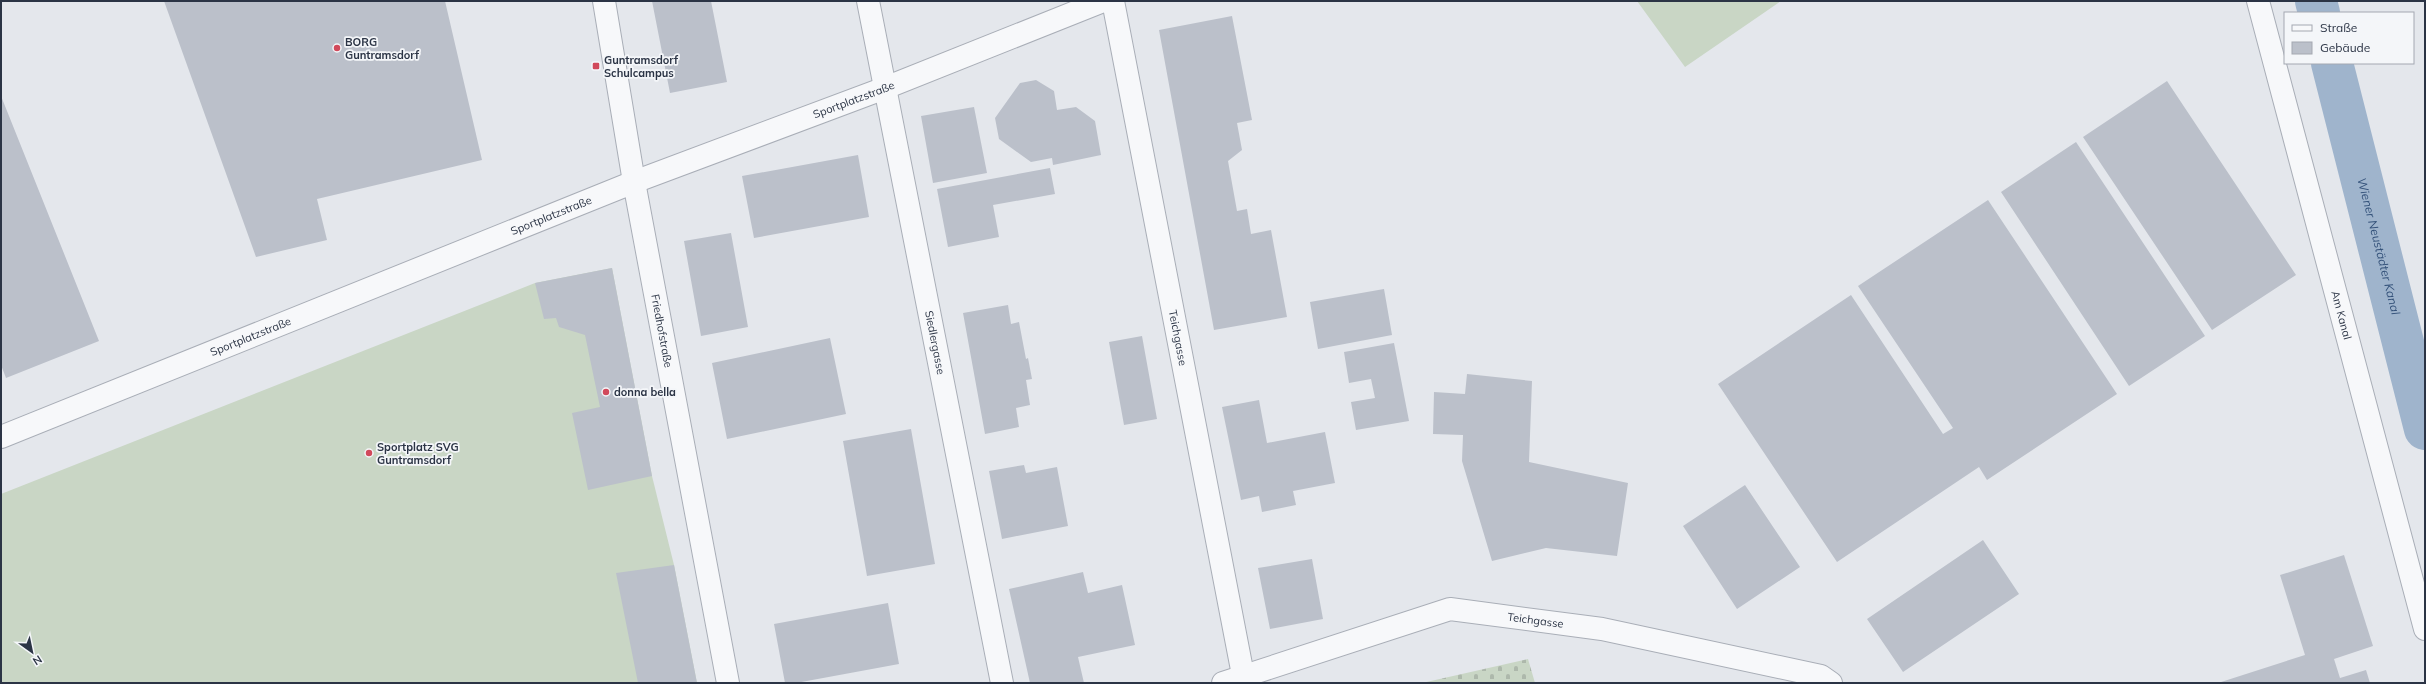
<svg xmlns="http://www.w3.org/2000/svg" width="2426" height="684" viewBox="0 0 2426 684" font-family="Mulish,sans-serif">
<style>
.grass{fill:#c9d6c5}
.cemetery{fill:url(#cemetery-stones)}
.lines{fill:none;stroke-linecap:round;stroke-linejoin:round}
.canal{stroke:#9fb4cc;stroke-width:42}
.building{fill:#bbc0ca}
.street-casing{stroke:#a9aeb7;stroke-width:24}
.street{stroke:#f7f8fa;stroke-width:22}
.poi-dot{fill:#d1495b;stroke:#f4f6f9;stroke-width:1.5}
.labels{text-anchor:middle;stroke-width:3.5;stroke-linejoin:round;paint-order:stroke}
.poi-label{font-size:11px;font-weight:bold;fill:#2b3445;stroke:#f4f6f9;text-anchor:start}
.street-label{font-size:11px;fill:#2b3445;stroke:#f4f6f9}
.water-label{font-size:12px;font-style:italic;fill:#34527a;stroke:#f4f6f9}
</style>
<defs>
<pattern id="cemetery-stones" width="16" height="16" patternUnits="userSpaceOnUse"><rect width="16" height="16" fill="#c9d6c5"/><path d="M2 7V4a2 2 0 0 1 4 0v3zM10 15v-3a2 2 0 0 1 4 0v3z" fill="#adb8ab"/></pattern>
</defs>
<rect width="100%" height="100%" fill="#e4e7ec"/>
<!-- grass -->
<path class="grass" d="M1637,1H1781L1685,67Z
M612,268L652,476L674,565L697,683H1V494L535,283Z"/>
<!-- cemetery -->
<path class="cemetery" d="M1528,659L1535,683H1422Z"/>
<g class="lines">
<!-- canal -->
<g class="canal">
<path d="M2316,1L2319,13"/>
<path id="s1" d="M2332,63L2425,429"/>
</g>
</g>
<!-- building -->
<path class="building" d="M164,1H445L482,160L317,199L327,240L256,257Z
M652,1H711L727,82L670,93Z
M1232,16L1252,120L1237,123L1242,150L1228,161L1237,211L1247,209L1251,234L1271,230L1287,317L1214,330L1159,30Z
M1036,80L1054,91L1057,110L1076,107L1095,121L1101,155L1053,165L1052,158L1031,162L999,139L995,118L1020,83Z
M2167,81L2296,275L2212,330L2083,137Z
M1,96L99,341L6,378L1,365Z
M974,107L987,173L933,183L921,116Z
M2076,142L2205,336L2129,386L2001,192Z
M858,155L869,217L754,238L742,176Z
M1050,168L1055,194L993,205L999,237L948,247L937,189Z
M1988,200L2117,394L1987,480L1979,467L1837,562L1718,384L1851,295L1943,434L1953,428L1858,286Z
M731,233L748,327L701,336L684,241Z
M612,268L652,476L588,490L572,413L600,407L585,335L559,327L556,318L544,319L535,283Z
M1384,289L1392,335L1318,349L1310,302Z
M1008,305L1011,324L1019,322L1026,359L1028,358L1032,379L1026,380L1030,405L1016,408L1019,427L985,434L963,313Z
M1142,336L1157,419L1124,425L1109,342Z
M830,338L846,414L727,439L712,363Z
M1394,343L1409,421L1356,430L1351,402L1375,398L1371,379L1349,383L1344,352Z
M1467,374L1532,381L1529,462L1628,483L1617,556L1546,548L1492,561L1462,461L1463,435L1433,434L1434,392L1465,394Z
M1259,400L1267,443L1325,432L1335,483L1293,491L1296,505L1262,512L1259,496L1241,500L1222,407Z
M911,429L935,564L867,576L843,441Z
M1024,465L1026,473L1057,467L1068,526L1002,539L989,471Z
M1745,485L1800,567L1737,609L1683,526Z
M1983,540L2019,594L1903,672L1867,619Z
M2344,555L2373,646L2334,659L2340,678L2366,670L2370,683H2218L2305,655L2280,575Z
M1312,559L1323,619L1270,629L1258,568Z
M674,565L697,683H638L616,573Z
M1083,572L1088,593L1122,585L1135,645L1078,657L1084,683H1030L1009,589Z
M888,603L899,664L796,683H785L774,624Z"/>
<g class="lines">
<!-- street casing -->
<g class="street-casing">
<g id="street">
<path id="s2" d="M604,1L634,182L728,683"/>
<path id="s3" d="M868,1L1002,683"/>
<path id="s4" d="M1113,1L1243,675"/>
<path id="s5" d="M2258,1L2425,629"/>
<path id="s6" d="M1,437L634,182L885,88L1103,1"/>
<path id="s7" d="M1223,683L1450,609L1602,629L1821,676L1831,683"/>
</g>
</g>
<!-- street -->
<use href="#street" class="street"/>
</g>
<!-- markers -->
<g class="poi-dot">
<circle cx="337" cy="48" r="4"/>
<rect x="592" y="62" width="8" height="8" rx="2"/>
<circle cx="606" cy="392" r="4"/>
<circle cx="369" cy="453" r="4"/>
</g>
<g class="labels">
<!-- poi labels -->
<g class="poi-label">
<text x="345" y="46">BORG<tspan x="345" dy="13">Guntramsdorf</tspan></text>
<text x="604" y="64">Guntramsdorf<tspan x="604" dy="13">Schulcampus</tspan></text>
<text x="614" y="396">donna bella</text>
<text x="377" y="451">Sportplatz SVG<tspan x="377" dy="13">Guntramsdorf</tspan></text>
</g>
<!-- street labels -->
<g class="street-label">
<text dy="4" stroke="none"><textPath href="#s6" startOffset="917">Sportplatzstraße</textPath></text>
<text dy="4" stroke="none"><textPath href="#s6" startOffset="593">Sportplatzstraße</textPath></text>
<text dy="4" stroke="none"><textPath href="#s5" startOffset="325">Am Kanal</textPath></text>
<text dy="4" stroke="none"><textPath href="#s2" startOffset="335">Friedhofstraße</textPath></text>
<text dy="4" stroke="none"><textPath href="#s6" startOffset="269">Sportplatzstraße</textPath></text>
<text dy="4" stroke="none"><textPath href="#s4" startOffset="343">Teichgasse</textPath></text>
<text dy="4" stroke="none"><textPath href="#s3" startOffset="348">Siedlergasse</textPath></text>
<text dy="4" stroke="none"><textPath href="#s7" startOffset="325">Teichgasse</textPath></text>
</g>
<!-- water labels -->
<g class="water-label">
<text dy="4" stroke="none"><textPath href="#s1" startOffset="189">Wiener Neustädter Kanal</textPath></text>
</g>
</g>
<!-- border -->
<rect width="2426" height="684" fill="none" stroke="#2b3445" stroke-width="4"/>
<!-- legend -->
<rect x="2284" y="12" width="130" height="52" fill="#f4f6f9" stroke="#a4a8b1"/>
<rect x="2292" y="25" width="20" height="6" fill="#f7f8fa" stroke="#a4a8b1"/>
<text x="2320" y="32" font-size="12" fill="#2b3445">Straße</text>
<rect x="2292" y="42" width="20" height="12" fill="#bbc0ca" stroke="#a4a8b1"/>
<text x="2320" y="52" font-size="12" fill="#2b3445">Gebäude</text>
<!-- north arrow -->
<g transform="translate(32 652) rotate(147)" stroke="#f4f6f9" stroke-width="3" paint-order="stroke">
<path d="M0-3L7 15L0 10L-7 15Z" fill="#2b3445"/>
<text y="-6" font-size="11" font-weight="bold" text-anchor="middle" fill="#2b3445">N</text>
</g>
</svg>
